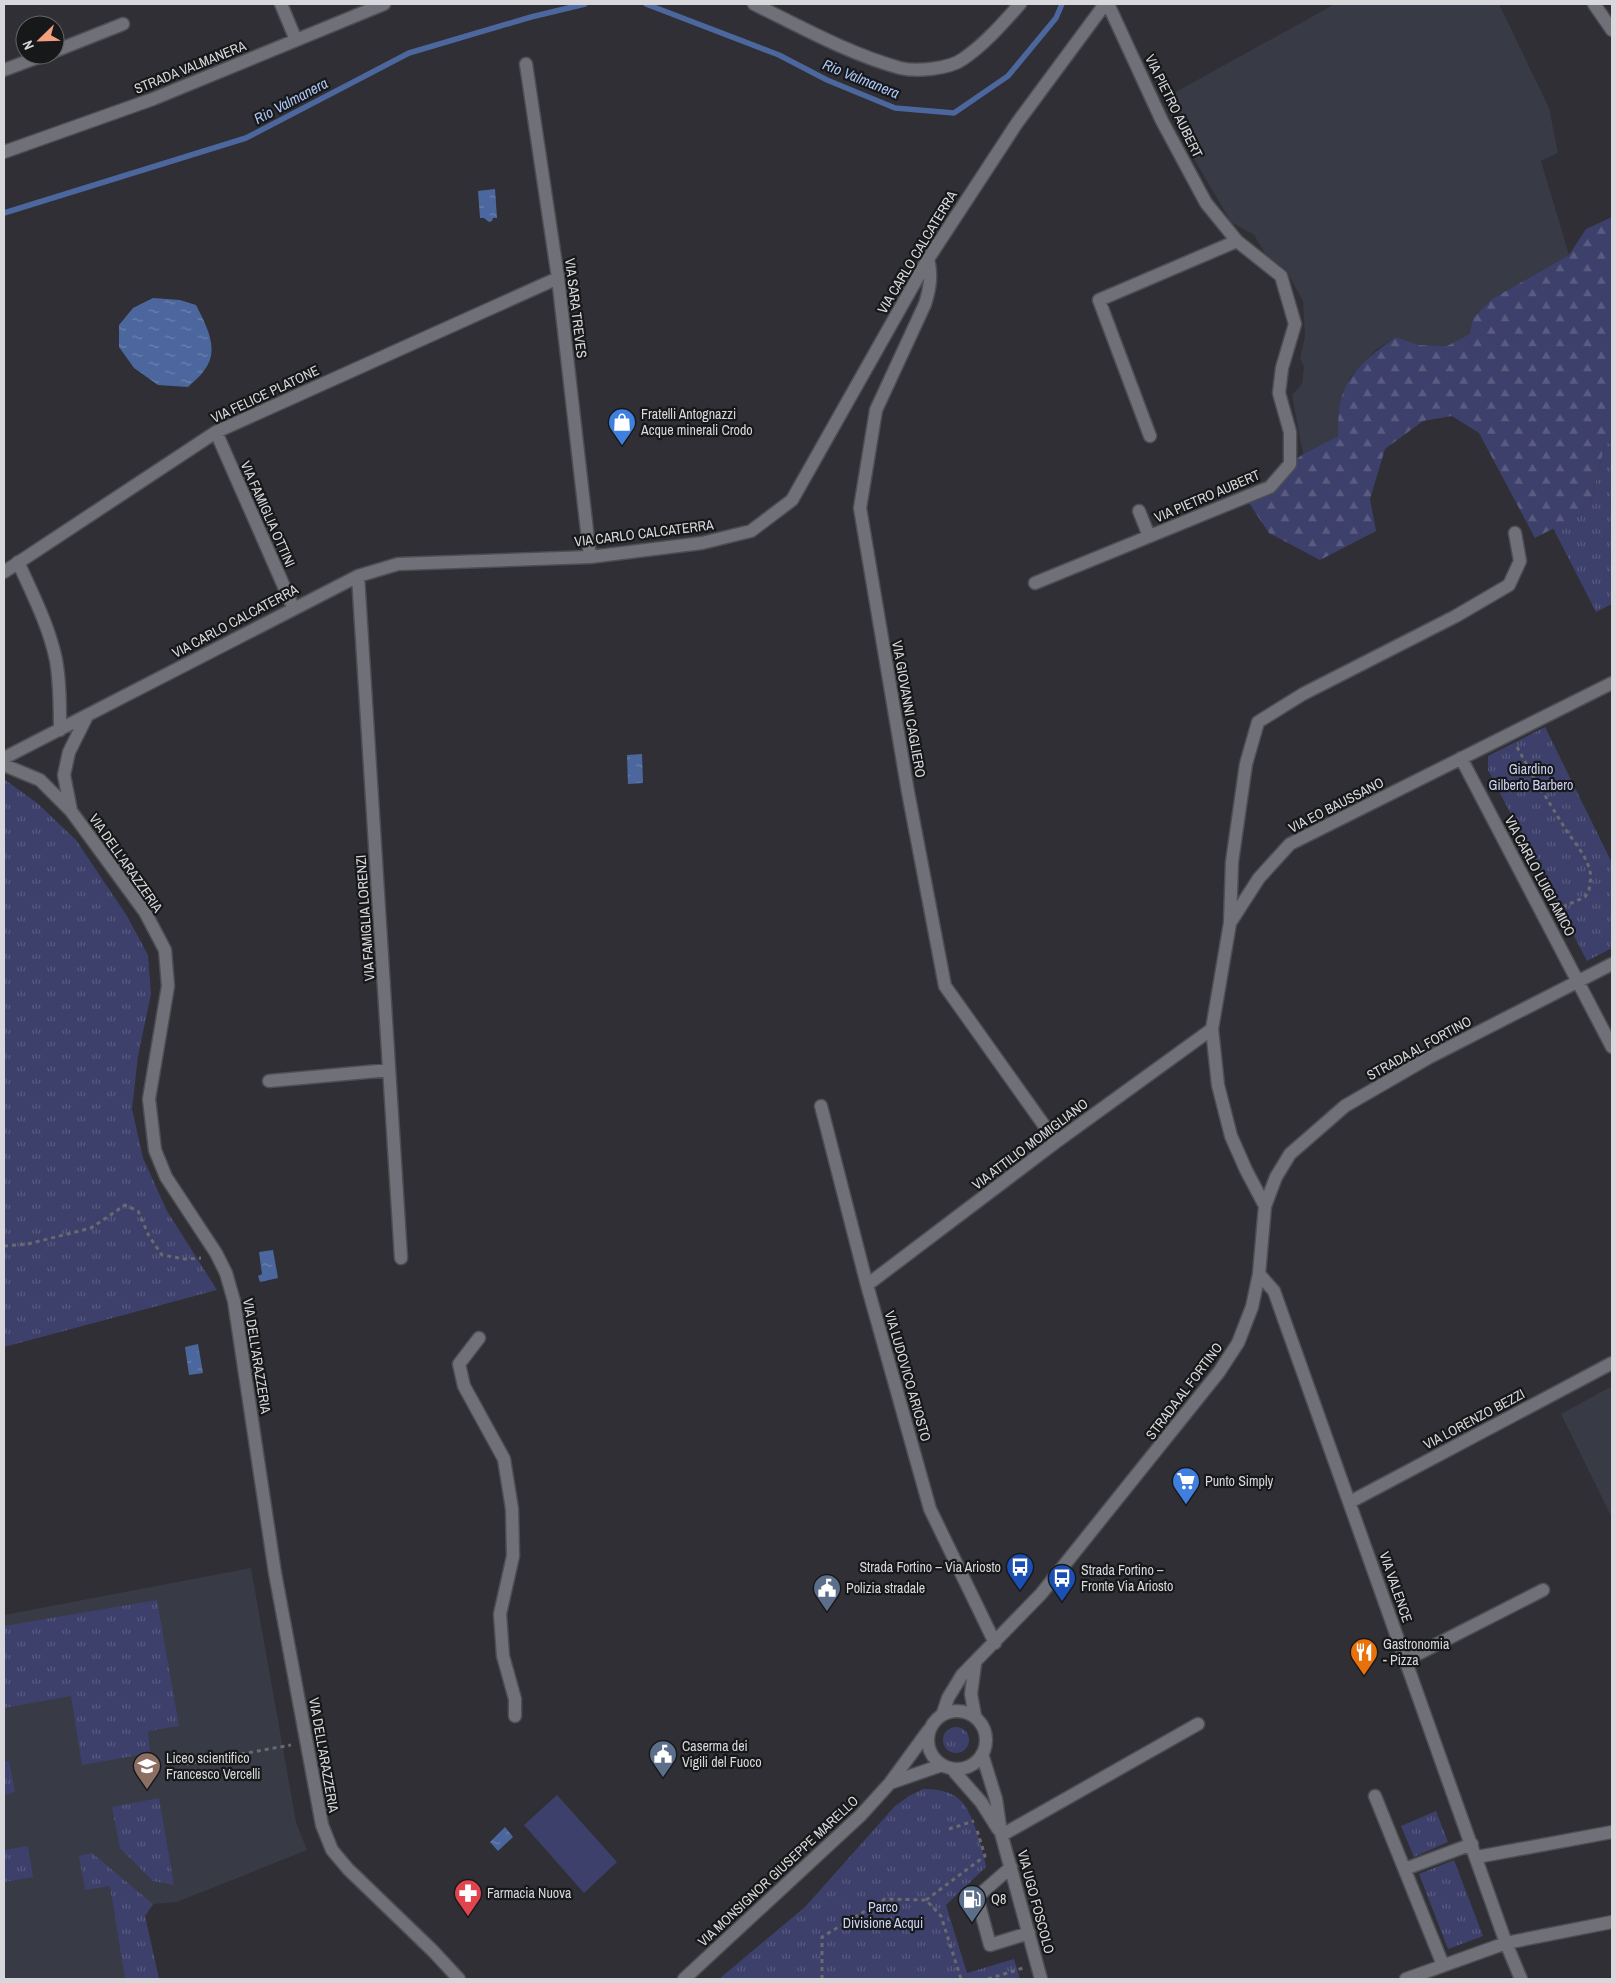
<svg xmlns="http://www.w3.org/2000/svg" width="1616" height="1983" viewBox="0 0 1616 1983" font-family="'Archivo Narrow',sans-serif">
<style>
.built{fill:#383a45}
.grass{fill:url(#grass-tufts)}
.forest{fill:url(#forest-firs)}
.pitch{fill:#3e406c}
.water{fill:url(#water-ripples)}
.lines{fill:none;stroke-linecap:round;stroke-linejoin:round}
.stream{stroke:#4c679d;stroke-width:5.5}
.minor-casing{stroke:#4d4e52;stroke-width:15}
.path{stroke:#69696e;stroke-width:3;stroke-dasharray:4 4;stroke-linecap:butt}
.minor{stroke:#707178;stroke-width:12}
.labels{text-anchor:middle;stroke-width:4.5;stroke-linejoin:round;paint-order:stroke}
.street-label{font-size:14px;fill:#d8d8dc;stroke:#17181a}
.poi-label{font-size:14px;fill:#d8d8dc;stroke:#17181a;text-anchor:start}
.park-label{font-size:14px;fill:#cdd1f5;stroke:#17181a}
.water-label{font-size:15px;font-style:italic;fill:#acc5f5;stroke:#17181a}
</style>
<defs>
<pattern id="grass-tufts" width="24" height="20" patternUnits="userSpaceOnUse" patternTransform="scale(1.25)"><rect width="24" height="20" fill="#3e406c"/><path d="M3 7l-1-3M5 7V3M7 7l1-3M15 17l-1-3M17 17v-4M19 17l1-3" fill="none" stroke="#595b80"/></pattern>
<pattern id="forest-firs" width="22" height="20" patternUnits="userSpaceOnUse" patternTransform="scale(1.25)"><rect width="22" height="20" fill="#3e406c"/><path d="M5 1l3.5 6h-7zM16 11l3.5 6h-7z" fill="#595b80"/></pattern>
<pattern id="water-ripples" width="26" height="14" patternUnits="userSpaceOnUse" patternTransform="scale(1.25)"><rect width="26" height="14" fill="#4c679d"/><path d="M2 4q2-2 4 0t4 0M15 11q2-2 4 0t4 0" fill="none" stroke="#6d83ae"/></pattern>
</defs>
<rect width="100%" height="100%" fill="#2f2f35"/>
<!-- built -->
<path class="built" d="M1335,4H1499L1549,108L1558,153L1541,161L1569,255L1492,299L1473,318L1471,334L1447,346L1419,345L1396,337L1376,350L1350,377L1339,408L1338,436L1303,454L1292,395L1302,384L1304,367L1300,358L1305,336L1303,301L1286,270L1266,255L1254,235L1231,222L1186,145L1163,99Z
M1612,1386V1518L1561,1414Z
M251,1568L296,1822L307,1850L177,1902L153,1904L145,1916L159,1979H4V1615Z"/>
<!-- grass -->
<path class="grass" d="M1612,442V604L1596,612L1553,528L1589,510L1605,444Z
M1545,727L1612,863V948L1587,961L1488,770V756Z
M4,779L37,803L76,840L127,916L148,955L151,994L138,1056L132,1109L143,1158L167,1211L217,1290L4,1347Z
M157,1600L179,1726L148,1731L150,1753L82,1765L71,1696L4,1708V1626Z
M943 1740a13 13 0 1 1 26 0a13 13 0 1 1-26 0Z
M9,1761L15,1792L4,1795V1762Z
M923,1789C957,1789 967,1801 977,1833C981,1844 984,1855 986,1867L946,1905L967,1973L1014,1959L1020,1979H719L805,1907L895,1806L909,1796Z
M159,1798L174,1885L153,1881L120,1848L112,1807Z
M1436,1811L1448,1842L1414,1857L1401,1826Z
M28,1846L33,1877L4,1882V1850Z
M92,1853L153,1904L145,1916L159,1979H125L110,1886L85,1890L79,1856Z
M1454,1860L1483,1936L1448,1949L1419,1874Z"/>
<!-- forest -->
<path class="forest" d="M1612,217V442L1605,444L1589,510L1535,538L1479,433L1452,416L1423,421L1385,449L1370,499L1376,531L1320,560L1269,533L1245,497L1270,487L1290,464L1303,454L1338,436C1338,427 1338,418 1339,409C1343,376 1370,355 1396,337L1419,345L1447,346L1470,334L1473,318L1492,299L1569,255L1586,229Z"/>
<!-- pitch -->
<path class="pitch" d="M557,1795L617,1862L584,1893L524,1825Z"/>
<!-- water -->
<path class="water" d="M495,189L497,218H493L492,221L489,222L484,218H480L478,191Z
M153,298L180,300L196,305C206,325 220,349 205,369C201,376 194,381 188,387L158,385L134,368L119,347V325L133,308Z
M642,754L643,783L628,784L627,755Z
M273,1250L278,1278L260,1282L258,1276L262,1274L259,1252Z
M198,1344L203,1373L189,1375L185,1347Z
M505,1827L513,1837L498,1851L490,1842Z"/>
<g class="lines">
<!-- stream -->
<path class="stream" d="M646,4L779,55L827,80L895,108L954,113L1008,76L1056,18L1062,4
M4,213L246,138L409,53L531,17L585,4"/>
<!-- minor casing -->
<g class="minor-casing">
<path id="minor" d="M281,4L296,40
M754,4C801,27 849,54 900,68C916,72 949,69 963,59C985,44 1003,23 1020,4
M1594,4L1612,30
M55,51L123,24
M526,64L558,278L590,557
M4,70L44,55
M4,152L153,99L384,4
M928,259C932,275 930,288 925,304L876,410L860,508L908,792L945,986L1056,1142
M216,432L293,607
M1150,436L1099,300L1237,241
M1139,511L1149,536
M18,562C32,593 49,626 56,660C60,683 60,706 60,730
M4,572L216,432L558,278
M358,576L401,1258
M1035,583L1270,487L1290,464V432L1279,393L1282,368L1295,324L1281,276L1237,241L1206,203L1162,121L1108,4
M4,758L358,576L398,564L590,557L702,543L751,531L792,500L928,259L1017,123L1105,4
M1461,758L1612,1047
M4,765L40,780L71,811L145,912L165,950L168,986L149,1099L155,1150L166,1177L216,1253L226,1273L234,1301L275,1573L322,1825L332,1850L348,1869L433,1951L459,1979
M71,811L64,775L69,752L87,716
M1230,923L1232,862L1246,764L1258,722L1303,694L1456,616L1509,585L1520,561L1515,533
M269,1081L389,1070
M821,1106L867,1285L930,1509L995,1643
M1265,1206L1246,1170L1231,1136L1218,1085L1212,1029L1230,923L1259,878L1290,844L1612,683
M1259,1274L1274,1291L1506,1943L1521,1979
M867,1285L1056,1142L1212,1029
M479,1338L459,1364L464,1386L504,1459L512,1509L513,1556L500,1614L503,1656L515,1699V1716
M1350,1502L1612,1363
M1406,1660L1543,1590
M975,1664L971,1694L975,1716
M928 1740a29 29 0 1 1 58 0a29 29 0 1 1-58 0Z
M943,1713L948,1698L962,1675L1041,1594L1219,1372L1238,1343L1252,1307L1259,1274L1265,1206L1276,1177L1290,1154L1345,1106L1428,1058L1612,964
M982,1754L996,1799L1001,1833L1041,1979
M952,1769L981,1802L998,1829
M890,1783L942,1765
M1375,1796L1443,1965
M1002,1835L1198,1724
M1477,1857L1612,1832
M1011,1867L977,1897L990,1945L1029,1933
M1405,1869L1472,1844
M684,1979L861,1815L890,1783L928,1731
M1406,1979L1506,1943L1612,1922"/>
</g>
<!-- path -->
<path class="path" d="M1517,747L1533,776L1566,830L1583,854L1589,867L1591,876L1589,890L1585,897L1556,910
M4,1246L28,1244L91,1228L125,1205L138,1211L149,1236L162,1255L185,1259L201,1258
M186,1764L291,1745
M949,1829L974,1821
M926,1900L985,1856L976,1827
M822,1979V1937L885,1899L926,1900L941,1916L961,1979
M988,1979L1023,1968"/>
<!-- minor -->
<use href="#minor" class="minor"/>
</g>
<!-- icons -->
<defs>
<g id="shop-pin" transform="scale(1.4375)"><path d="M0 17L-7.5 6A9.5 9.5 0 1 1 7.5 6Z" fill="#3f7fe0" stroke="#17181a"/><path d="M-5-2.5h2.3a2.7 3.5 0 0 1 5.4 0H5L5.5 6h-11ZM-1.5-2.5h3a1.5 2.3 0 0 0-3 0Z" fill="#fff"/></g>
<g id="supermarket-pin" transform="scale(1.4375)"><path d="M0 17L-7.5 6A9.5 9.5 0 1 1 7.5 6Z" fill="#3f7fe0" stroke="#17181a"/><path d="M-6-5.5h2.5l.6 2H6L4.5 2H-2.5L-4.4-4H-6ZM-1.5 3.2a1.3 1.3 0 1 0 .1 0ZM3 3.2a1.3 1.3 0 1 0 .1 0Z" fill="#fff"/></g>
<g id="bus-pin" transform="scale(1.4375)"><path d="M0 17L-7.5 6A9.5 9.5 0 1 1 7.5 6Z" fill="#1a4fb4" stroke="#17181a"/><path d="M-5-6H5V4H4V6H2V4H-2V6H-4V4H-5ZM-3.5-4V0h7V-4ZM-3.5 1.2v1.5H-2V1.2ZM2 1.2v1.5H3.5V1.2Z" fill="#fff"/></g>
<g id="civic-pin" transform="scale(1.4375)"><path d="M0 17L-7.5 6A9.5 9.5 0 1 1 7.5 6Z" fill="#5c6f8a" stroke="#17181a"/><path d="M-.6-6.5H3V-4.5H.6V-3L4-1V1h2V6H-6V1h2V-1L-.6-3ZM-1.2 2.5V6h2.4V2.5Z" fill="#fff"/></g>
<g id="restaurant-pin" transform="scale(1.4375)"><path d="M0 17L-7.5 6A9.5 9.5 0 1 1 7.5 6Z" fill="#e8710a" stroke="#17181a"/><path d="M-5-6h1v4h1v-4h1v4h1v-4h1v5L-1.5 .5V6h-2V.5L-5-1ZM5-6V6H3V1.5H1.5Q1.5-4 5-6Z" fill="#fff"/></g>
<g id="school-pin" transform="scale(1.4375)"><path d="M0 17L-7.5 6A9.5 9.5 0 1 1 7.5 6Z" fill="#8d6e63" stroke="#17181a"/><path d="M0-5L7-2L0 1L-7-2ZM-4 1L0 2.5L4 1V4Q0 6-4 4Z" fill="#fff"/></g>
<g id="pharmacy-pin" transform="scale(1.4375)"><path d="M0 17L-7.5 6A9.5 9.5 0 1 1 7.5 6Z" fill="#e0444e" stroke="#17181a"/><path d="M-2-6h4v4h4v4h-4v4h-4v-4h-4v-4h4Z" fill="#fff"/></g>
<g id="fuel-pin" transform="scale(1.4375)"><path d="M0 17L-7.5 6A9.5 9.5 0 1 1 7.5 6Z" fill="#5c6f8a" stroke="#17181a"/><path d="M-5.5-6h7V0h2V4h1.3V-2.5L3-4.5l.8-.8L6-3V5H2.5V1h-1V6h-7ZM-4.2-4.7v3.2H.2V-4.7Z" fill="#fff"/></g>
</defs>
<g fill-rule="evenodd">
<use href="#shop-pin" x="622" y="422"/>
<use href="#supermarket-pin" x="1186" y="1481"/>
<use href="#bus-pin" x="1020" y="1567"/>
<use href="#bus-pin" x="1062" y="1578"/>
<use href="#civic-pin" x="827" y="1588"/>
<use href="#restaurant-pin" x="1364" y="1652"/>
<use href="#civic-pin" x="663" y="1754"/>
<use href="#school-pin" x="147" y="1766"/>
<use href="#pharmacy-pin" x="468" y="1893"/>
<use href="#fuel-pin" x="972" y="1899"/>
</g>
<g class="labels">
<!-- street labels -->
<g class="street-label">
<text transform="translate(190 67) rotate(-22)" y="5">STRADA VALMANERA</text>
<text transform="translate(1174 106) rotate(64)" y="5">VIA PIETRO AUBERT</text>
<text transform="translate(917 252) rotate(-59)" y="5">VIA CARLO CALCATERRA</text>
<text transform="translate(576 308) rotate(83)" y="5">VIA SARA TREVES</text>
<text transform="translate(265 394) rotate(-25)" y="5">VIA FELICE PLATONE</text>
<text transform="translate(1207 496) rotate(-23)" y="5">VIA PIETRO AUBERT</text>
<text transform="translate(268 514) rotate(66)" y="5">VIA FAMIGLIA OTTINI</text>
<text transform="translate(644 533) rotate(-7)" y="5">VIA CARLO CALCATERRA</text>
<text transform="translate(235 621) rotate(-28)" y="5">VIA CARLO CALCATERRA</text>
<text transform="translate(909 709) rotate(80)" y="5">VIA GIOVANNI CAGLIERO</text>
<text transform="translate(1336 805) rotate(-27)" y="5">VIA EO BAUSSANO</text>
<text transform="translate(126 863) rotate(55)" y="5">VIA DELL'ARAZZERIA</text>
<text transform="translate(1540 876) rotate(62)" y="5">VIA CARLO LUIGI AMICO</text>
<text transform="translate(365 918) rotate(-94)" y="5">VIA FAMIGLIA LORENZI</text>
<text transform="translate(1419 1048) rotate(-29)" y="5">STRADA AL FORTINO</text>
<text transform="translate(1030 1144) rotate(-37)" y="5">VIA ATTILIO MOMIGLIANO</text>
<text transform="translate(257 1356) rotate(81)" y="5">VIA DELL'ARAZZERIA</text>
<text transform="translate(908 1376) rotate(74)" y="5">VIA LUDOVICO ARIOSTO</text>
<text transform="translate(1184 1391) rotate(-53)" y="5">STRADA AL FORTINO</text>
<text transform="translate(1474 1419) rotate(-28)" y="5">VIA LORENZO BEZZI</text>
<text transform="translate(1396 1587) rotate(71)" y="5">VIA VALENCE</text>
<text transform="translate(324 1755) rotate(80)" y="5">VIA DELL'ARAZZERIA</text>
<text transform="translate(778 1871) rotate(-43)" y="5">VIA MONSIGNOR GIUSEPPE MARELLO</text>
<text transform="translate(1036 1902) rotate(75)" y="5">VIA UGO FOSCOLO</text>
</g>
<!-- poi labels -->
<g class="poi-label">
<text x="641" y="419">Fratelli Antognazzi<tspan x="641" dy="16">Acque minerali Crodo</tspan></text>
<text x="1205" y="1486">Punto Simply</text>
<text x="1001" y="1572" text-anchor="end">Strada Fortino – Via Ariosto</text>
<text x="1081" y="1575">Strada Fortino –<tspan x="1081" dy="16">Fronte Via Ariosto</tspan></text>
<text x="846" y="1593">Polizia stradale</text>
<text x="1383" y="1649">Gastronomia<tspan x="1383" dy="16">- Pizza</tspan></text>
<text x="682" y="1751">Caserma dei<tspan x="682" dy="16">Vigili del Fuoco</tspan></text>
<text x="166" y="1763">Liceo scientifico<tspan x="166" dy="16">Francesco Vercelli</tspan></text>
<text x="487" y="1898">Farmacia Nuova</text>
<text x="991" y="1904">Q8</text>
</g>
<!-- park labels -->
<g class="park-label">
<text x="1531" y="774">Giardino<tspan x="1531" dy="16">Gilberto Barbero</tspan></text>
<text x="883" y="1912">Parco<tspan x="883" dy="16">Divisione Acqui</tspan></text>
</g>
<!-- water labels -->
<g class="water-label">
<text transform="translate(861 79) rotate(22)" y="5">Rio Valmanera</text>
<text transform="translate(291 101) rotate(-28)" y="5">Rio Valmanera</text>
</g>
</g>
<!-- border -->
<rect width="1616" height="1983" fill="none" stroke="#d8d8dc" stroke-width="10"/>
<!-- north arrow -->
<g transform="translate(40 40) rotate(247)"><circle r="24" fill="#17181a" stroke="#646568"/>
<path d="M0-4L9 19L0 12L-9 19Z" fill="#f2a080"/>
<text y="-8" font-size="14" font-weight="bold" text-anchor="middle" fill="#d8d8dc">N</text>
</g>
</svg>
